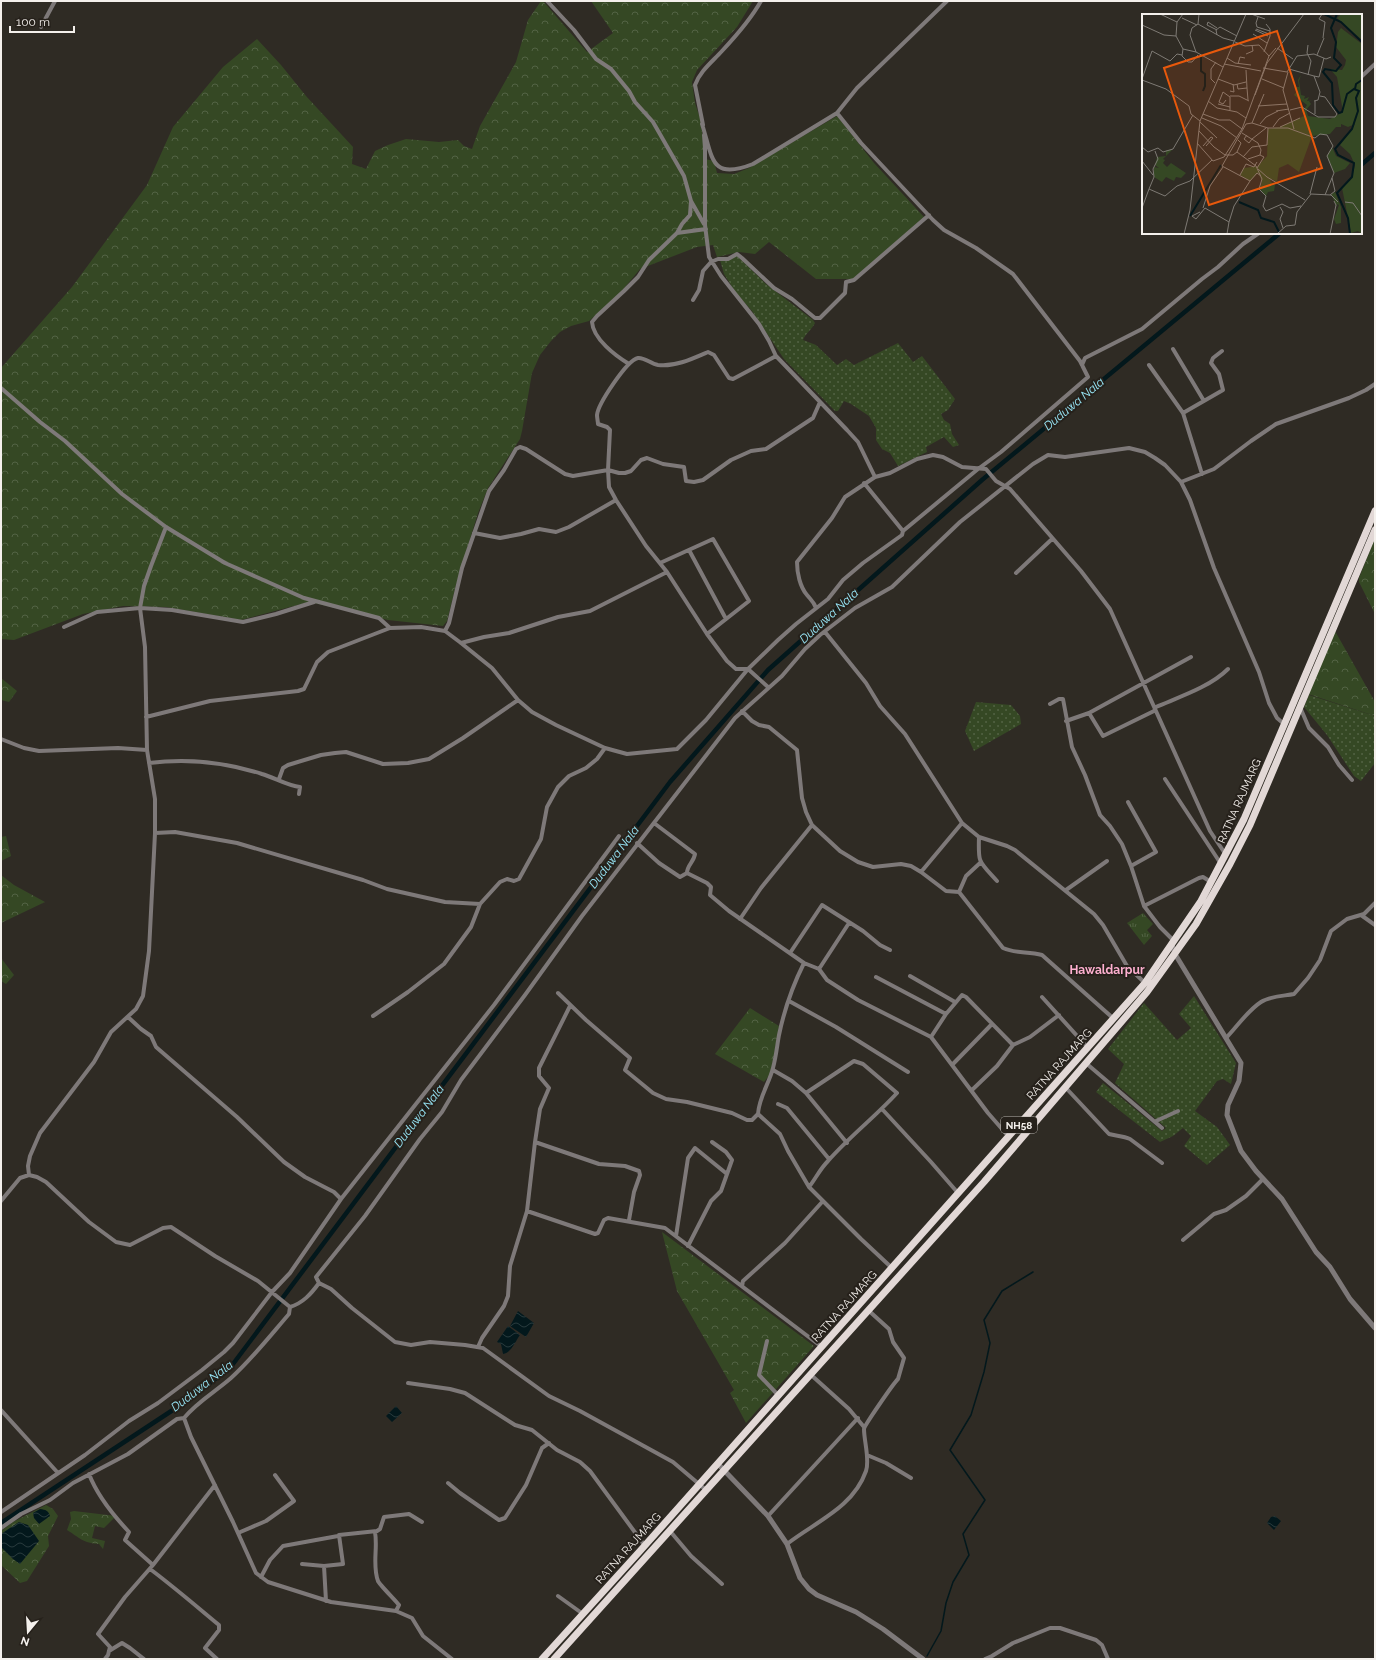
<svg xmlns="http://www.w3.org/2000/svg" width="1376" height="1660" viewBox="0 0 1376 1660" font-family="Raleway,sans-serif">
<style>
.grass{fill:url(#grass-dots)}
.forest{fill:url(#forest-crowns)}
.park{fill:url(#park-tufts)}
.water{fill:url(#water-waves)}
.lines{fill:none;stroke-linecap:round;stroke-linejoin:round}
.stream{stroke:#03181c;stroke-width:1.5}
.canal{stroke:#03181c;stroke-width:4.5}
.minor{stroke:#7e7979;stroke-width:4}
.tertiary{stroke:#7e7979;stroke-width:5}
.trunk{stroke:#e2d8d6;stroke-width:7}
.labels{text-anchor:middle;stroke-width:4;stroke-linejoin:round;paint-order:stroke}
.shield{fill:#26211b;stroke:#b6b2ad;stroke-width:1}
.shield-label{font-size:10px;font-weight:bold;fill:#f4f0ec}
.street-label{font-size:11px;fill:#f4f0ec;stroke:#26211b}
.water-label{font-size:12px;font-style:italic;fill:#99e9fa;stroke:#26211b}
.neighbourhood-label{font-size:12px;font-weight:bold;fill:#feb0d0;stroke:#26211b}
.inset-river{fill:none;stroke:#03181c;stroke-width:2}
.inset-road{fill:none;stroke:#7e7a74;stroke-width:1}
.view{fill:#e8590c;fill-opacity:0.15;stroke:#e8590c;stroke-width:2}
.inset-edge{fill:none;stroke:#f4f0ec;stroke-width:2}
</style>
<defs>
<pattern id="grass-dots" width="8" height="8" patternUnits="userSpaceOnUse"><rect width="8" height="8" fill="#354824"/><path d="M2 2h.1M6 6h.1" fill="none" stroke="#536344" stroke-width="1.8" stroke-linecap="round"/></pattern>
<pattern id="forest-crowns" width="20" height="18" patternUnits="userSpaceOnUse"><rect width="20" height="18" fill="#354824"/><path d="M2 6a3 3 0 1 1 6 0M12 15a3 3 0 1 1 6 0" fill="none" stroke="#536344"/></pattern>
<pattern id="park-tufts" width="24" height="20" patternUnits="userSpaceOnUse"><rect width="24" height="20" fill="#354824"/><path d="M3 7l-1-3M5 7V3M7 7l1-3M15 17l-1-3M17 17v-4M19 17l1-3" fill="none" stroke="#536344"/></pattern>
<pattern id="water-waves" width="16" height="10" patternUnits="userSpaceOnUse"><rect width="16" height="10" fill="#03181c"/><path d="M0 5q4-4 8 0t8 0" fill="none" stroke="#283a3d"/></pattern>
</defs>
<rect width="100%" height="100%" fill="#2f2b24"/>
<!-- grass -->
<path class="grass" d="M737,256L766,284L813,320L815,323C812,329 806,333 803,340L816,345L837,365L846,359L854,365L898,343L913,362L922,356L955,399L948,410L941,414L944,420L950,424L952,434L959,445L953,447L944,437L926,447L927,452L898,466L890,453L882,449L876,440V428L869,416L851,404L844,401L838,411H835L784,359L752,311L736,293L724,274L720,260Z
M1309,695L1375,716V763L1361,781L1354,776L1327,735L1304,707Z
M976,702L1011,705L1020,716L1021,724L974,751L965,731Z
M1194,996L1236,1063L1231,1084L1223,1079L1217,1081L1195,1111L1217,1127L1230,1145L1207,1165L1184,1146L1191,1136L1183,1128L1173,1136L1160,1142L1096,1092L1103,1083L1162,1131L1166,1128L1115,1083L1124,1064L1108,1049L1144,1003L1177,1040L1191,1028L1179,1014Z"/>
<!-- forest -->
<path class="forest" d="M541,1H543L587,52L613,33L591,1H753L737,27L697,70L692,82L695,103L701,121L705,159L714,161L717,173L734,174L749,168L837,116L874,163L924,217L853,279H816L769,242L755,254L739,252L717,257L713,245L697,247L640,269L621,292L589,321L571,326L560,332L551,341L540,355L532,373L522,431L520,439L488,488L478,513L456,585L447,621L443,626L388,620L309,602L241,620L166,607L123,606L83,614L14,640L1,639V368L72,287L147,185L173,127L223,67L257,39L281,65L306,96L353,147L352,164L366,169L375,151L388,145L406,139L439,142L458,140L464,146L472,149L480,126L516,62L528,20Z
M1375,538V614L1359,582V578Z
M1335,631L1375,702V716L1308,694Z
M1,678L17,691L9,702L1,700Z
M6,836L11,856L1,861V837Z
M1,875L14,885L45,902L1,923Z
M1,958L14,975L6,984L1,981Z
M750,1008L779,1026L771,1073L764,1082L715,1054Z
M662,1232L814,1346L746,1423L730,1393L734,1390L677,1291Z
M46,1505L53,1509L58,1516L48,1536L49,1546L27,1581L20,1583L1,1565V1531L13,1522Z
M74,1511L116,1516L104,1528L95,1526L92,1538L105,1541L103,1549L99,1544C83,1543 80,1538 67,1530L71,1519L70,1512Z"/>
<!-- park -->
<path class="park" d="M1143,913L1153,924L1147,930L1152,936L1144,945L1127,923Z"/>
<!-- water -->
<path class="water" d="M518,1311L534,1323L526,1337L510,1326Z
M508,1326L520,1335C515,1342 511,1353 503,1354L501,1344L497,1342Z
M396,1406L402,1413L392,1422L386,1416Z
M40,1509C46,1510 48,1510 50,1516L39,1524L34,1518L33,1513Z
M1275,1516L1281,1521L1274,1530L1267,1523L1271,1517Z
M19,1522L28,1525L39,1541L20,1564L13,1559L1,1547V1534Z"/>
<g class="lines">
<!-- stream -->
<path class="stream" d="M927,1656L941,1631L946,1603L953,1582L969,1555L963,1534L985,1500L950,1450L971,1415L984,1372L990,1343L984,1320L1002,1291L1033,1272"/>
<!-- canal -->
<path class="canal" d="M1361,165L1375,153
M1,1523L182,1404L230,1368L670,782L768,670L982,480L1280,233"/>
<!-- minor -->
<path class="minor" d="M547,1L574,30L596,59L611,69L629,91L635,102L653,122L684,176L691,201L704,224
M41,27L55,1
M1361,77L1375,64
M837,113L857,88L947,1
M703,125L695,85C700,71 712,62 722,51C736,36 751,19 761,1
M704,135L705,148V225L709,257L721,276L759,324L769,341L776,356L847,430L858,442L875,477L890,473L917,459L933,455L943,457L962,467L986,469L996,481L1010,489L1081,571L1110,609L1210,831L1226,855
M677,233L682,224L690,215L691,201
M693,300L699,290L703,271L711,262L718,259H728L737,254L742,258L774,288L792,299L815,318H820L845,293L846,282L854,280L929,215
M1173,349L1204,401
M629,364C616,356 593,339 592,322L597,316L624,291L638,277L649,260L677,233L706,229
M1082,365L1085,358L1142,329L1202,279L1218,267L1243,244L1259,233
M1149,365L1183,413
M1,388L40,422L65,441L122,494L166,527L225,563L304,598L379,618L390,628
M1202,474L1183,413L1223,390L1219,374L1211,363L1213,358L1222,351
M1181,482L1214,469L1251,441L1276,424L1349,398L1366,390L1375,384
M864,483L903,531
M474,533L500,538L521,534L539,529L556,532L569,527L616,500
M689,550L726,619
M660,563L713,539L749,601L707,634
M1016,573L1052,539
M816,608C814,602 811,600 807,595C800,587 797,573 797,562L832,518L845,497L875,477
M64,627L97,612L140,608L172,610L243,622L276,614L314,602
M445,631L449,623L462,568L489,491L504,470L516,449L520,447L526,449L565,474L573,476L608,470L619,473H625L631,471L641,460L647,458L663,464L684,467L686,481L694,482L703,480L731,460L751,451L766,449L813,418L820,402
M825,632L866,683L880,706L905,734L962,823L979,837L1007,846L1015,850L1094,914L1103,925L1127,966L1145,983
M461,643L484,637L509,633L558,617L590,611L667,572
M1191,657L1089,713L1103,736L1154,711L1156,707C1179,697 1210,687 1228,669
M768,687L748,669H736L727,661L707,634L667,572L646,546L616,500L609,487L608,470L610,430L607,427L598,424C598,422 597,418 597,415C598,404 627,360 638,358C644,357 651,364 658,365C675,367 692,359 708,352L714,355L729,378L733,379L776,356
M1050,704L1059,699H1063L1072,747L1085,775L1100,815L1110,826L1122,844L1131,866L1144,906L1160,927L1174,941
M1300,707L1309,728L1328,747L1339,765L1352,780
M742,711L752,721L759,725L769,727L797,750L802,798L806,812L812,825L840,851L858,862L873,867L901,864L911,866L921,872L946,891L959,892L1003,948C1016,954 1028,951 1042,955L1114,1019
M146,717L210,701L298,691L304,689L317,662L328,652L390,628L421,627L445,631L461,643L492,668L518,700L532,712L556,725L605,748L627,754L677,749L706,720L748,669L778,640L796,624L828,599L843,580L863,563L902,535L903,531L978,469L1001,452L1088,377L1080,361L1013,274L976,248L944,230L933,220L861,143L837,113L753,164C710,181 713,158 702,124
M1066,721L1089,713
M1,739L24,748L39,751L118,748L147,750
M149,763C187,758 225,762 262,774C273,777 288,786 300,787L299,794
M279,779L283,768L288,765L321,755L335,753L346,752L383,764L408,763L429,759L463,738L518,700
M1165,779L1221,864
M1128,802L1156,852L1131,866
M654,823L695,854C694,862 687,865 687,873L707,883L711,887L710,895L729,911L804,963L819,969L827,980L858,1000L931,1037L988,1113L1009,1137
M155,833L175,832L237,843L363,880L387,889L445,902L480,904
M979,837C978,864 979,861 997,881
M637,843L659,863L680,877L687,873
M921,872L962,823
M1066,890L1107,861
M959,892L966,876L980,863
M1144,906L1199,878L1203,877L1211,882
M1361,915L1375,925
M740,919L761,888L812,825
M790,953L822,905L863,931L880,945L890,950
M804,963C793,985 784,1011 779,1035C777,1046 776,1057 773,1068C769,1084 759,1097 758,1114L780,1134L788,1151L809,1187C816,1178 820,1169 828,1161C849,1137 875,1117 897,1093L863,1064L854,1061L806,1093
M819,969L849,923
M910,976L955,1002
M876,977L946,1014
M558,993L586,1020L630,1058L625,1070L653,1093L666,1099L687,1102L732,1113L747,1120H752L758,1114
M1042,997L1088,1048
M789,1001L836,1027L908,1072
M373,1016L408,992L444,964L471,927L480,904L500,882L507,879L514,881L519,879L541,839L547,807L558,787L569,776L586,768L597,759L605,748
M128,1017L141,1029L151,1036L156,1047L237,1117L284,1162L305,1177L334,1192L341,1199
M931,1037L946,1014L962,995L966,997L1013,1045
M1226,1038C1237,1027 1247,1011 1261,1002C1270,996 1284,996 1294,994L1308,978L1320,960L1331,931L1347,919L1364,914L1375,903
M1087,1064L1162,1128
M952,1065L992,1024
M773,1070L792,1081L806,1093L847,1143
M1066,1088L1109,1134C1116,1136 1123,1136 1130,1139L1162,1163
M972,1090L997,1066L1013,1045L1030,1037L1059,1015
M778,1104L787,1108L829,1159
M882,1109L931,1162L958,1193
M1156,1121L1178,1111
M535,1142L540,1109L549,1088L539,1076V1068L570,1006
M29,1175L28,1166L30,1156L40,1133L94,1062L111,1032L136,1009L143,996L149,951L155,833V799L147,750L145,647L140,608L144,586L151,566L166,527
M809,1187L861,1239L892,1268
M1,1201L20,1178L29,1175L37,1177L46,1182L89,1222L116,1242L130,1245L163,1228L171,1227L215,1256L258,1281L290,1307
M527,1211L595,1234L598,1233L604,1220L608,1218L665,1228L822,1347
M676,1236L688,1158L695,1148L727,1174
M1183,1240L1214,1214L1226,1210L1246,1196L1263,1179
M688,1246L711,1201L721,1191L732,1160L726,1152L712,1142
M742,1286L743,1281L785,1243L823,1201
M290,1307C303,1303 311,1294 319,1283
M767,1341L759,1375L779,1396
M478,1347L482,1338L504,1306L508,1296L510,1266L527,1211L535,1142L599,1164L625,1166L639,1171L640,1175L634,1192L629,1220
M810,1374L849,1409L864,1427
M408,1383L450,1389L465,1393L515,1425L532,1430L557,1450L580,1462L590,1471L645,1546
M1,1410L58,1473
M184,1418C197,1402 215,1392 231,1378C252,1359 270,1336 289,1314L290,1307
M867,1455L886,1463L911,1478
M89,1474C97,1495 113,1515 129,1532L125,1540L153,1565
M448,1483L460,1493L499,1520L505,1518L526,1485L542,1448L549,1443
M706,1490L673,1462L580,1411L549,1396L483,1348L465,1345L430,1342L411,1345L395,1342L352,1308L331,1289L319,1283L316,1277L365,1216L420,1139L442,1112L461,1080L525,995L582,916L735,718L782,676L805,649L820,635L855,608L892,587L960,522L1033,464L1048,455L1065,457L1129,448L1145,452L1155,458L1165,465L1181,482L1190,500L1214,568L1259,672L1269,703L1277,718L1284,724
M1,1512L85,1455L129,1421L158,1403L202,1370L224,1352L233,1343L272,1292L290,1273L341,1199L494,1005L619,836
M768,1516L858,1418
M1,1528L21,1514L50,1500L73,1483L128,1454L177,1419L184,1418L191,1437L233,1522L256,1573L268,1582L331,1602L396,1611L412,1618L423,1636L452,1659
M670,1531L691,1556L722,1584
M375,1532C378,1548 372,1565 378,1581C379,1584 395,1600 399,1605L396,1611
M238,1533L266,1521L294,1501L275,1475
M787,1544C815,1522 853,1508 866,1471C870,1460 864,1441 864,1429C864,1426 893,1384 898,1379L904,1358L893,1342L889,1329L868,1310
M302,1564L324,1566
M150,1569C174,1587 196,1606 219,1625V1630L205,1648L217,1659
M261,1577L270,1560L283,1546L338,1536
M558,1596L583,1614
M326,1601L324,1566L343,1564L339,1535L377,1531L380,1529L384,1517L409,1514L422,1522
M109,1651L122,1643L130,1648L144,1659
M105,1659L108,1655L110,1647L98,1634L125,1597L153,1565L215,1485
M985,1659L992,1656L1013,1643L1050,1628H1060L1096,1640L1102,1645L1108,1659"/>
<!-- tertiary -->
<path class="tertiary" d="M1172,945L1175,954L1241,1063L1239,1081L1228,1105L1227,1115L1241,1151L1256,1171L1282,1199L1316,1252L1330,1267L1350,1299L1375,1328
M718,1464L768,1516L787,1544L800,1578L809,1589L817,1595L856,1612L883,1629L923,1659"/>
<!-- trunk -->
<path class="trunk" d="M542,1659L640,1551L1145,983L1201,901L1244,819L1375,511
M554,1659L984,1182L1147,992L1196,924L1230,864L1250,825L1375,530"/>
</g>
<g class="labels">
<!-- shield labels -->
<rect class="shield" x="1001" y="1117" width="36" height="16" rx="3"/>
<g class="shield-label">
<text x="1019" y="1129">NH58</text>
</g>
<!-- street labels -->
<g class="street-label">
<text transform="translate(1239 801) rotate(-66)" y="4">RATNA RAJMARG</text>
<text transform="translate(1059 1064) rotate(-48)" y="4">RATNA RAJMARG</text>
<text transform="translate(844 1306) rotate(-48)" y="4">RATNA RAJMARG</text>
<text transform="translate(628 1548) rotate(-48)" y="4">RATNA RAJMARG</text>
</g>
<!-- water labels -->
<g class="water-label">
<text transform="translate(1074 404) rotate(-40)" y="4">Duduwa Nala</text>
<text transform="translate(829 616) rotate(-42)" y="4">Duduwa Nala</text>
<text transform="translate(614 857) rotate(-53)" y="4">Duduwa Nala</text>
<text transform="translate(419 1116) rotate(-53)" y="4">Duduwa Nala</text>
<text transform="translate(202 1386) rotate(-38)" y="4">Duduwa Nala</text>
</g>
<!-- neighbourhood labels -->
<g class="neighbourhood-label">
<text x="1107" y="974">Hawaldarpur</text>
</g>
</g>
<!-- overview -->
<g transform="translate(1142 14)">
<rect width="220" height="220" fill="#2f2b24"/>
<path d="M193,178L199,193V209L194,210L192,205L197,191L195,190V193L189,180Z" fill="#354824"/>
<path d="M199,0H220V26L195,4ZM199,14L220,30V220L216,217L209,219L200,174L210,163L213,151L208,140L198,131L213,110L206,113L199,110V113H194L188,120L170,122L157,158L146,150L137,154L135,168L130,165L128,167L133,171L132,177L126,178L124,182L118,175L120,167L116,159L108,167L98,161L102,154L116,152L125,142L126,115L138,113L164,101L160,98L165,91L152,81L156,76L153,73H157L156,66L159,61L157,67L159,81L163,82L162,85L167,83L165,87L171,86L167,87L169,90L164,96L166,102L188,105L201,98L195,63L188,55L200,56L203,51L204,46L194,33L196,18ZM190,133L194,142L208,149L203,155L192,159L185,142ZM24,136H30L21,145L23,146L21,149L25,153L29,149L44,159L39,164L34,163L32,167L24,163L20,168L12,163V153L17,154L13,151L15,143L24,142Z" fill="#354824"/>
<path class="inset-river" d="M182,0L199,8L220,28M195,0L189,14L194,28L192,44L199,51L194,57L183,55L181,58L190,69L191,91L197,99L200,98L205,80L212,75L217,77L214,84L216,97L210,115L193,135L196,141L212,149L210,163L195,179L206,204L208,220M59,43V57L63,60V72L61,77M213,75L214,70L220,66M97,188L116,196L119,204L132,208L137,218M48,202L79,151"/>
<path class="inset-road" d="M18,0L35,8L41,0M57,0L56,10L81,24L92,27M109,0L123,5M180,0L177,5L183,8L181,24M116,3L114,9L115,13L128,17M40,4L55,11M56,10L50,14L48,21L54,38L81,53M0,11L22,21L34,22L41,35L54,38M114,15L127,20M75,16L65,11L66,8L75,14M113,16L126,22M111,20L125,29M75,21L74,16L78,13L95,22M34,22L35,8M93,28L103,32L117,31L127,42L134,34M166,31L165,39L169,47L166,61M135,34L151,45M41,35L40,42L46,48H50L56,41M122,38L128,22V15L124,10M104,40L111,37L110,31M175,41L182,24M85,44L93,49L109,51M82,50L119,57M96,50L98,43L103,44M121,54L145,58L147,55L172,62L178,78L176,86L172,87M147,55L155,42L172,40L184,45L189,43M146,58L141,76L152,115M172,62L177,63L182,44M0,65L10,37L28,47L35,40L40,41M76,65L92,71L104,68M120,65L142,74M0,66L24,75L47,92L49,100L58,107M73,69L69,65V55L74,48M95,70L96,75L105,74L104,56M105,74L106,86M88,77L92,78L91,70M113,81L125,49L162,0M88,82H97L107,87M84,86L81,90L77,88L81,78L88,83V96M66,87L75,94L95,98L104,104M76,90L88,93M116,92L145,90M148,96L160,93L176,103H193L195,100L183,83L178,82M134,97L147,95M61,100L77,106H88L100,115M173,100V87M60,104L79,112L95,124M58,108L75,124M110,109L122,80M118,110L124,103L136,97M131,113L137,105L148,99M138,113L158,104M57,117L72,133L83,141H91L95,138L114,152L120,165L117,175L124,182L121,192L124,197L140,190L148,194L159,192M100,119L116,129L119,136L118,141L106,145M105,121L102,125L107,129L110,125M110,125L124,114M55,129L71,147L82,143L100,115L127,42M61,132L69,123L71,124L64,132M0,133L6,138L16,134L21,138L31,135L51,101M13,137L16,145L11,155L12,163L7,175L23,182L35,172L48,167L70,146M95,138L99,129L96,126M101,143L110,133L125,131L126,114M0,147L11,161M115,154L122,143L118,141M116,155L125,163L163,186M98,161L104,150L112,153L115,148M119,162L115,159L108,167L80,152L104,110L110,109L126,114H146L173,124L178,120L185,121L191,132L185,142L192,159L183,181M168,180L175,153M188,181L193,177L190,164M203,188L211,189L220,202M138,193L141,198L138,205L141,214M0,194L7,175M61,194L68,172L81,153M58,198L50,202L54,205L63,194L87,208L92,192L108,167M42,220L48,196L58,107L104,0M85,220L87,208M135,220L144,212L153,211L155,198L169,180L189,181L196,188M188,220L194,191L192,187"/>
<path class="view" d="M135,17L180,154L67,191L22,54Z"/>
<rect width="220" height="220" class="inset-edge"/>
</g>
<!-- border -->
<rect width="1376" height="1660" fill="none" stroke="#f4f0ec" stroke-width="4"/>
<!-- north arrow -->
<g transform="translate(28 1632) rotate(198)" stroke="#26211b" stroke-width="3" paint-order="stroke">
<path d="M0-3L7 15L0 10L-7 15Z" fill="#f4f0ec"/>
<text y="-6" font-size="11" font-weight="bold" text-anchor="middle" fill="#f4f0ec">N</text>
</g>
<!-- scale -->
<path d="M10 26v6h64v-6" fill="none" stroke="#f4f0ec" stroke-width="2"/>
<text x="16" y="26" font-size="12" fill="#f4f0ec" stroke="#26211b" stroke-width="3" paint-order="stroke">100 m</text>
</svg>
